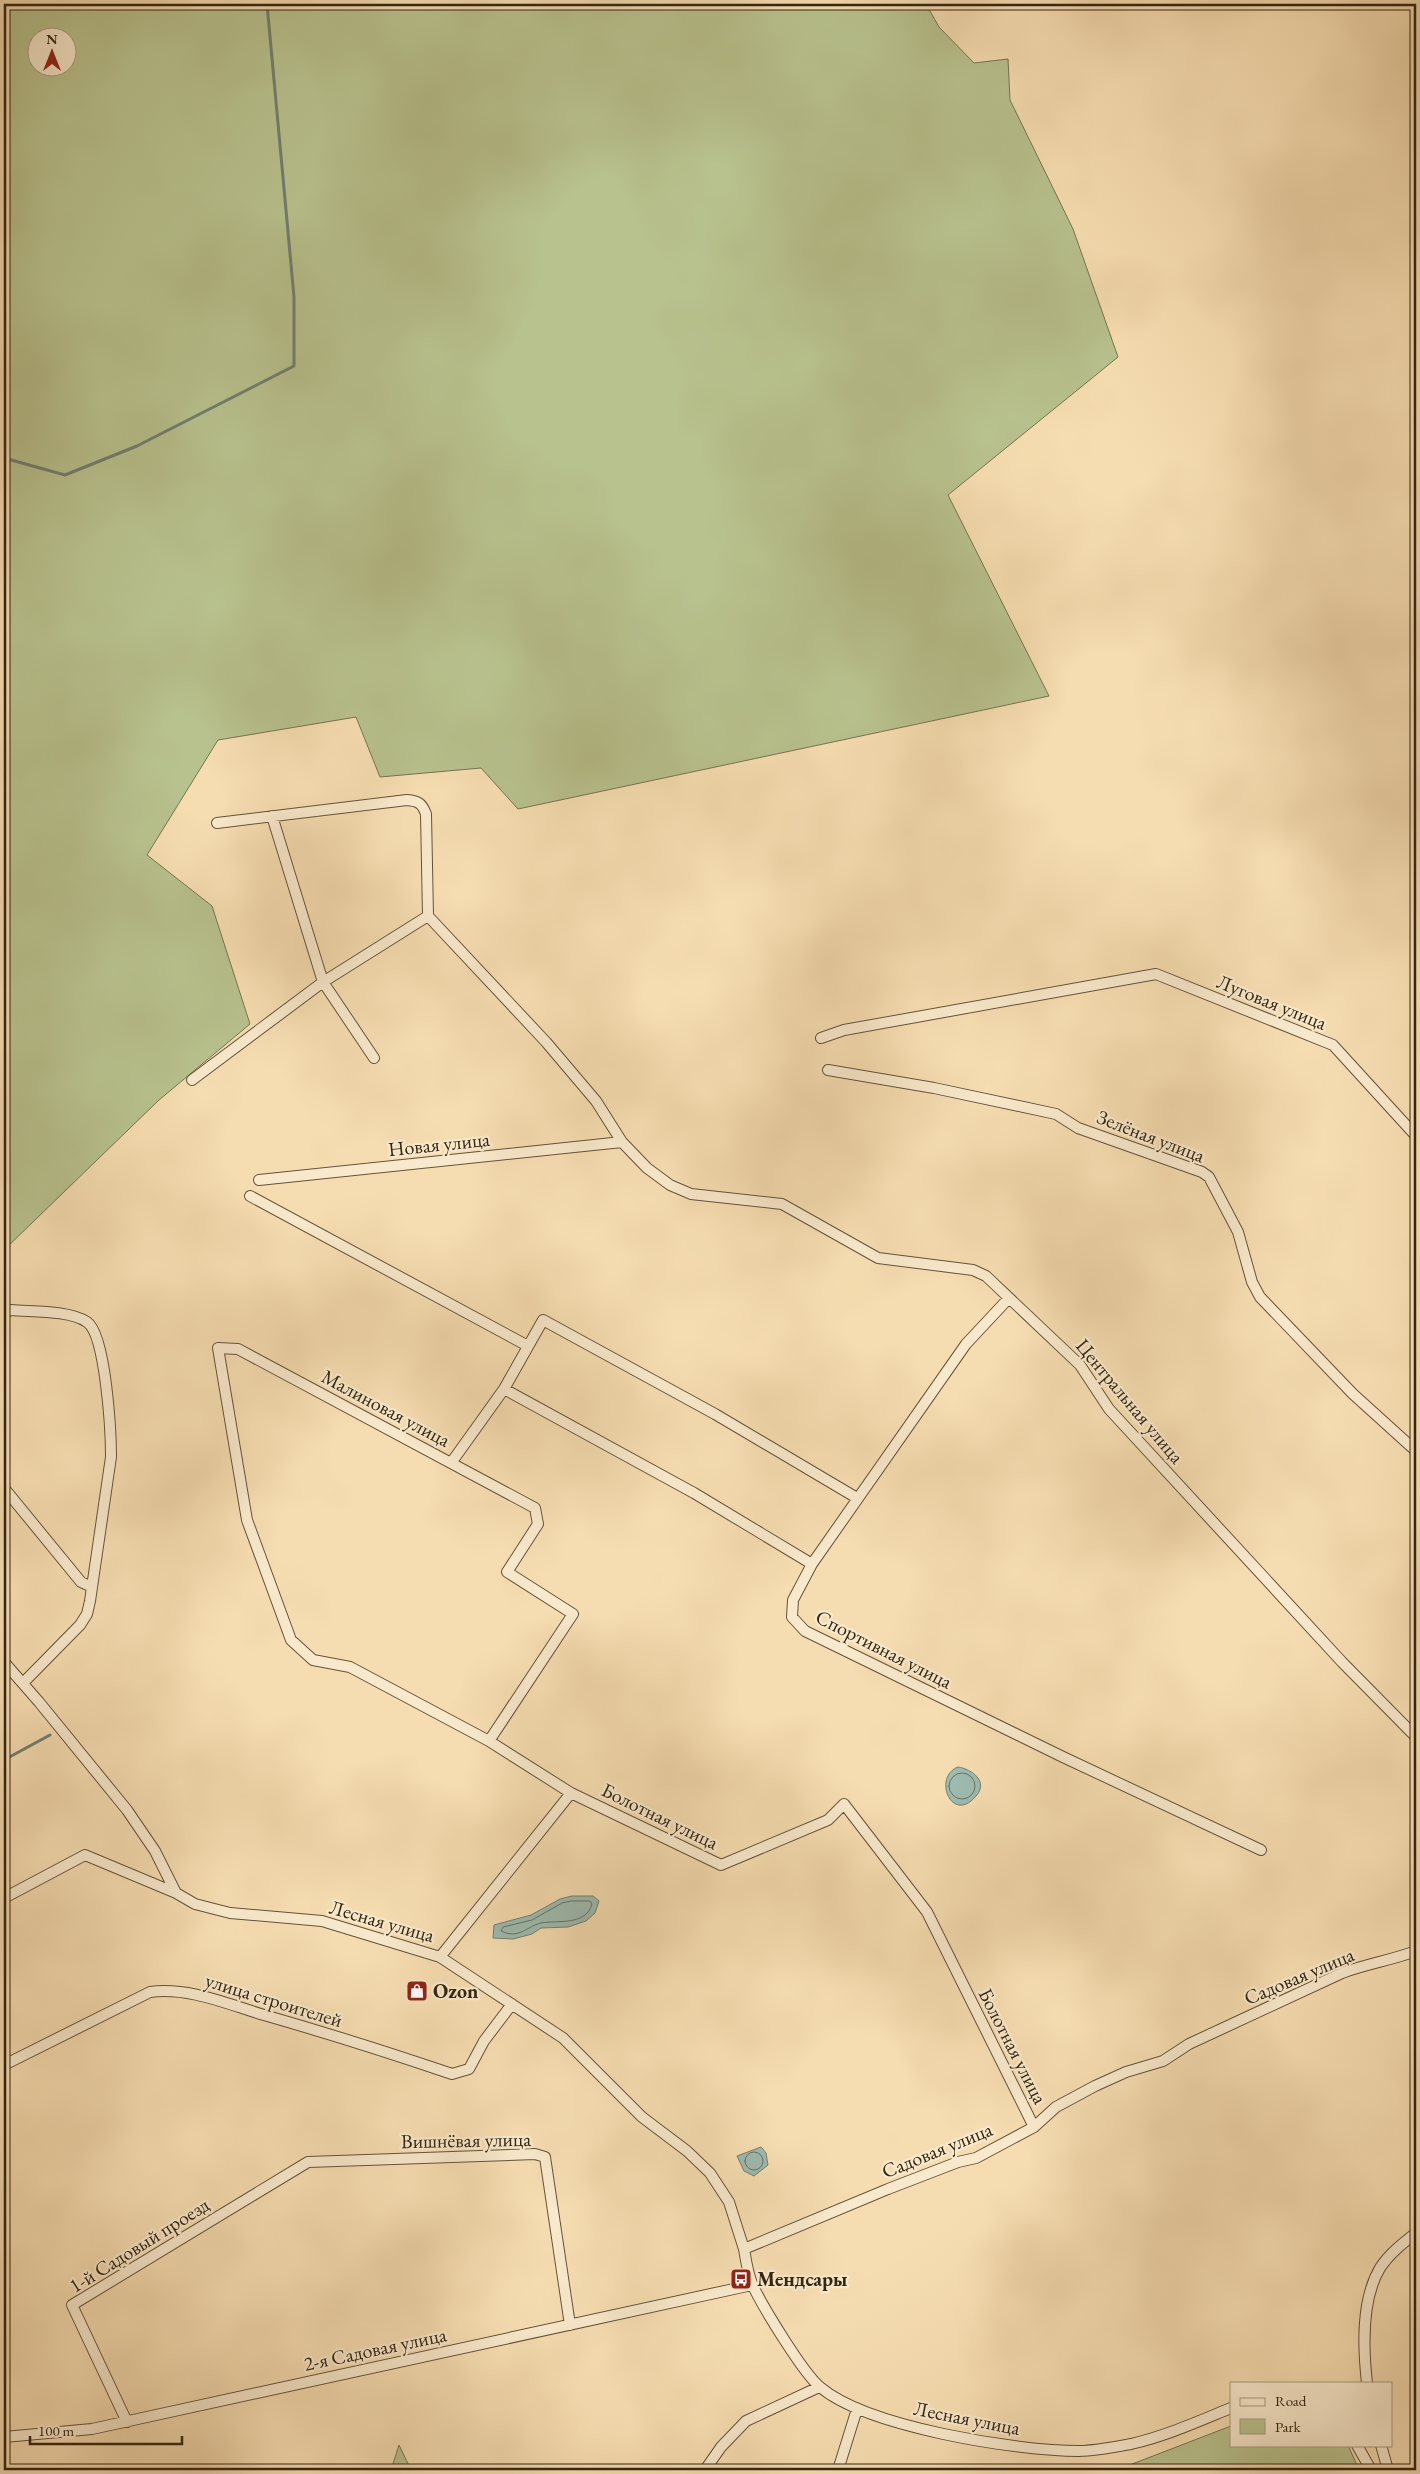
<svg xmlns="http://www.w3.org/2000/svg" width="1420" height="2474" viewBox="0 0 1420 2474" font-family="'EB Garamond',serif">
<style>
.green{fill:#b8c28e;stroke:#767450;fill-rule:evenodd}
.water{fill:#9dbbb0;stroke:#737f70}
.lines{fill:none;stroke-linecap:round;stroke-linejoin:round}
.shore{stroke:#687060;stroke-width:1}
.stream{stroke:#737f70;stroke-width:3}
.minor-casing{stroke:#645339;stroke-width:12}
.minor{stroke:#f9e9cc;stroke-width:10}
.labels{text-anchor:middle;stroke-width:4.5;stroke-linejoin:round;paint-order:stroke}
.street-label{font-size:20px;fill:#342511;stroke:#f9e9cc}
.poi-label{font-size:20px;font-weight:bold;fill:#342511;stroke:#f9e9cc;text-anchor:start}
</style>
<rect width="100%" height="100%" fill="#f6ddb1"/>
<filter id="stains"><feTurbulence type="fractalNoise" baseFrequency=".004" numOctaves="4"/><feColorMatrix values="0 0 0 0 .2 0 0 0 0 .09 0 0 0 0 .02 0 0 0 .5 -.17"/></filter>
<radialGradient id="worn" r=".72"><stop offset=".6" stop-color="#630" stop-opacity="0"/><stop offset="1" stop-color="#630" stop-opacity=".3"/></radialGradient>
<!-- green -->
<path class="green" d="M4,4H926L939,27L974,63L1008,59L1010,100L1073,229L1118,357L948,495L1049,696L518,809L481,768L380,777L356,717L218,740L147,855L212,906L250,1024L159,1100L4,1250ZM38,38H68V68H38Z
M1231,2426V2445H1348L1359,2470H1121L1127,2466Z
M399,2445L411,2470H391Z"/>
<!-- water -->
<path class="water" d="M958,1767C972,1769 989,1782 976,1796C952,1825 932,1777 958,1767Z
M572,1896H593L599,1901L595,1913L586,1921L568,1927L541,1928L532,1934L513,1939L493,1938L494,1925L531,1915L560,1899Z
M761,2147L766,2153L768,2165L754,2176L744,2171L737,2156Z"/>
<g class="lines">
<!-- shore -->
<path class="shore" d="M949 1786a13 13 0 1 1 26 0a13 13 0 1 1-26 0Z
M572,1901H590L592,1904C586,1926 558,1920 541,1923C527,1926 519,1940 501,1931L503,1927L532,1920L562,1903Z
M745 2161a9 9 0 1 1 18 0a9 9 0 1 1-18 0Z"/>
<!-- stream -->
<path class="stream" d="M4,458L65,475L137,446L294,366V297L267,4
M4,1760L50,1735"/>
<!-- minor casing -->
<g class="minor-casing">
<path id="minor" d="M272,816L323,982L374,1058
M217,823L407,800C418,801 422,803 426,814L428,916L546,1042L596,1101L622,1142L647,1168L670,1185L691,1194L782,1204L878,1258L973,1270L986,1276L1080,1365L1109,1409L1342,1662L1416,1737
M821,1038L844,1030L1156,974L1333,1045L1416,1136
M828,1070L934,1088L1056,1114L1078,1128L1202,1172L1209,1177L1238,1232L1252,1282L1260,1297L1353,1394L1416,1451
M192,1080L323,982L428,916
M259,1180L622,1142
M250,1196L528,1346
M1009,1298L966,1344L812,1564L793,1600L792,1617L805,1631L1063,1757L1261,1850
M4,1313L11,1310C32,1312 69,1310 87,1322C106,1335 111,1433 111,1457L90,1601L87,1614L80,1625L23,1683
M504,1389L694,1493L812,1564
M451,1463L504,1389L543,1320L715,1414L857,1498
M4,1488L81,1582L92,1587
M4,1662L39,1702L127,1810L155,1851L176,1893L195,1904L230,1913L322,1921L440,1957L563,2038L642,2117L687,2151L710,2173L729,2202L744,2249
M489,1741L573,1614L507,1572L538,1524L535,1508L238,1349L218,1348L247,1520L291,1640L313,1660L350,1667L489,1741L571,1793L721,1865L828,1820L844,1804L927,1912L1034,2127
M4,1898L85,1855L176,1893
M440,1957L571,1793
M4,2065L150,1992C189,1987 227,2004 264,2015C327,2033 390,2053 452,2074L469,2069L484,2041L512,2004
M1367,2383C1363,2347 1361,2300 1380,2268C1389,2254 1403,2243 1416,2233
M1231,2408C1199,2421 1166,2436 1131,2444C1115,2447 1095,2451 1079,2451C1016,2451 867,2427 820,2387C803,2373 763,2307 753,2286C748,2275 746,2261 744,2249L888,2189L958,2162L976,2158L1034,2127L1056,2107L1095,2086L1126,2072L1163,2061L1189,2044L1342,1973C1366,1964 1392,1960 1416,1951
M127,2422L72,2305L308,2162L535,2154L545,2157L570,2325
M4,2437L92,2429L752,2285
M1357,2445L1371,2470
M1381,2445L1388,2470
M705,2470L721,2447L746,2421L819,2387
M838,2470L857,2409"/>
</g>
<!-- minor -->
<use href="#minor" class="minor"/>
</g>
<!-- icons -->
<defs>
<g id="shop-square" transform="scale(1.125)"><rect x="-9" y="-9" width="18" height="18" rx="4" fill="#8f2418" stroke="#f9e9cc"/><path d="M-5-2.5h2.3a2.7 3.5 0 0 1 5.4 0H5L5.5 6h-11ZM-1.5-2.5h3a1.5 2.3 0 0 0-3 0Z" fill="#fff"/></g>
<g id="bus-square" transform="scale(1.125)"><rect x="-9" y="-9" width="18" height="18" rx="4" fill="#8f2418" stroke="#f9e9cc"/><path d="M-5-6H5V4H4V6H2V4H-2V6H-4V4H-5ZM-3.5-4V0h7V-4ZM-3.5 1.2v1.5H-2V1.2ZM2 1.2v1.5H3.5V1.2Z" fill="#fff"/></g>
</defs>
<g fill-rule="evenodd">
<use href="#shop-square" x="417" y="1991"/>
<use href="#bus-square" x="741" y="2279"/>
</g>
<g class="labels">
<!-- street labels -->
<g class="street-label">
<text transform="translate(1272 1002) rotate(22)" y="7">Луговая улица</text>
<text transform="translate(1151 1136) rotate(21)" y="7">Зелёная улица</text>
<text transform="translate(439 1144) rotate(-6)" y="7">Новая улица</text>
<text transform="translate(1130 1401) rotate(50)" y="7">Центральная улица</text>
<text transform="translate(386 1408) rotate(28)" y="7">Малиновая улица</text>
<text transform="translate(884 1649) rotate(27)" y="7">Спортивная улица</text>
<text transform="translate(660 1816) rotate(26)" y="7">Болотная улица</text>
<text transform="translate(382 1921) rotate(16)" y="7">Лесная улица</text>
<text transform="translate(1299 1976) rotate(-23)" y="7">Садовая улица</text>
<text transform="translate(274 2000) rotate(17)" y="7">улица строителей</text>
<text transform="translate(1013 2046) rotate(63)" y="7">Болотная улица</text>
<text transform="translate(466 2140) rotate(-1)" y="7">Вишнёвая улица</text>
<text transform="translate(937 2150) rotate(-22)" y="7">Садовая улица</text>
<text transform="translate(139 2245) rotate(-32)" y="7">1-й Садовый проезд</text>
<text transform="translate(375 2349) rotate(-12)" y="7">2-я Садовая улица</text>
<text transform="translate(967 2418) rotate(11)" y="7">Лесная улица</text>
</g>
<!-- poi labels -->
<g class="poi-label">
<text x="433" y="1998">Ozon</text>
<text x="757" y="2286">Мендсары</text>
</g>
</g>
<!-- margin -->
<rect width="1420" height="2474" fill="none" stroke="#f6ddb1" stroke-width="20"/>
<rect x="5" y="5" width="1410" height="2464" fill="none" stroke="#342511" stroke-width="2.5"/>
<rect x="10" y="10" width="1400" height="2454" fill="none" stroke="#342511"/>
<!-- legend -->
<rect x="1230" y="2382" width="162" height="65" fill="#f9e9cc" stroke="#aa9b81"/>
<rect x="1240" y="2398" width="25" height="8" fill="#f9e9cc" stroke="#aa9b81"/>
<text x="1275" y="2406" font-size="15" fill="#342511">Road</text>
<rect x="1240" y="2419" width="25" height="15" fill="#b8c28e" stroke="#aa9b81"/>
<text x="1275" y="2432" font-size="15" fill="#342511">Park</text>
<!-- north arrow -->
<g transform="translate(52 52)"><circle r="24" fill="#f9e9cc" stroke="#aa9b81"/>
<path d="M0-4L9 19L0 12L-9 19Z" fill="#8f2418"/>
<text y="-8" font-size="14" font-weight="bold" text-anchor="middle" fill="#342511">N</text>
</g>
<!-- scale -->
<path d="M30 2436v8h152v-8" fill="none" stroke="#342511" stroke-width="2.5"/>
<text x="38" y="2436" font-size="15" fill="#342511" stroke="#f9e9cc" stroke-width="4" paint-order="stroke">100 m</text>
<rect width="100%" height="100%" filter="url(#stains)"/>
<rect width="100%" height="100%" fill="url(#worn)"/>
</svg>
